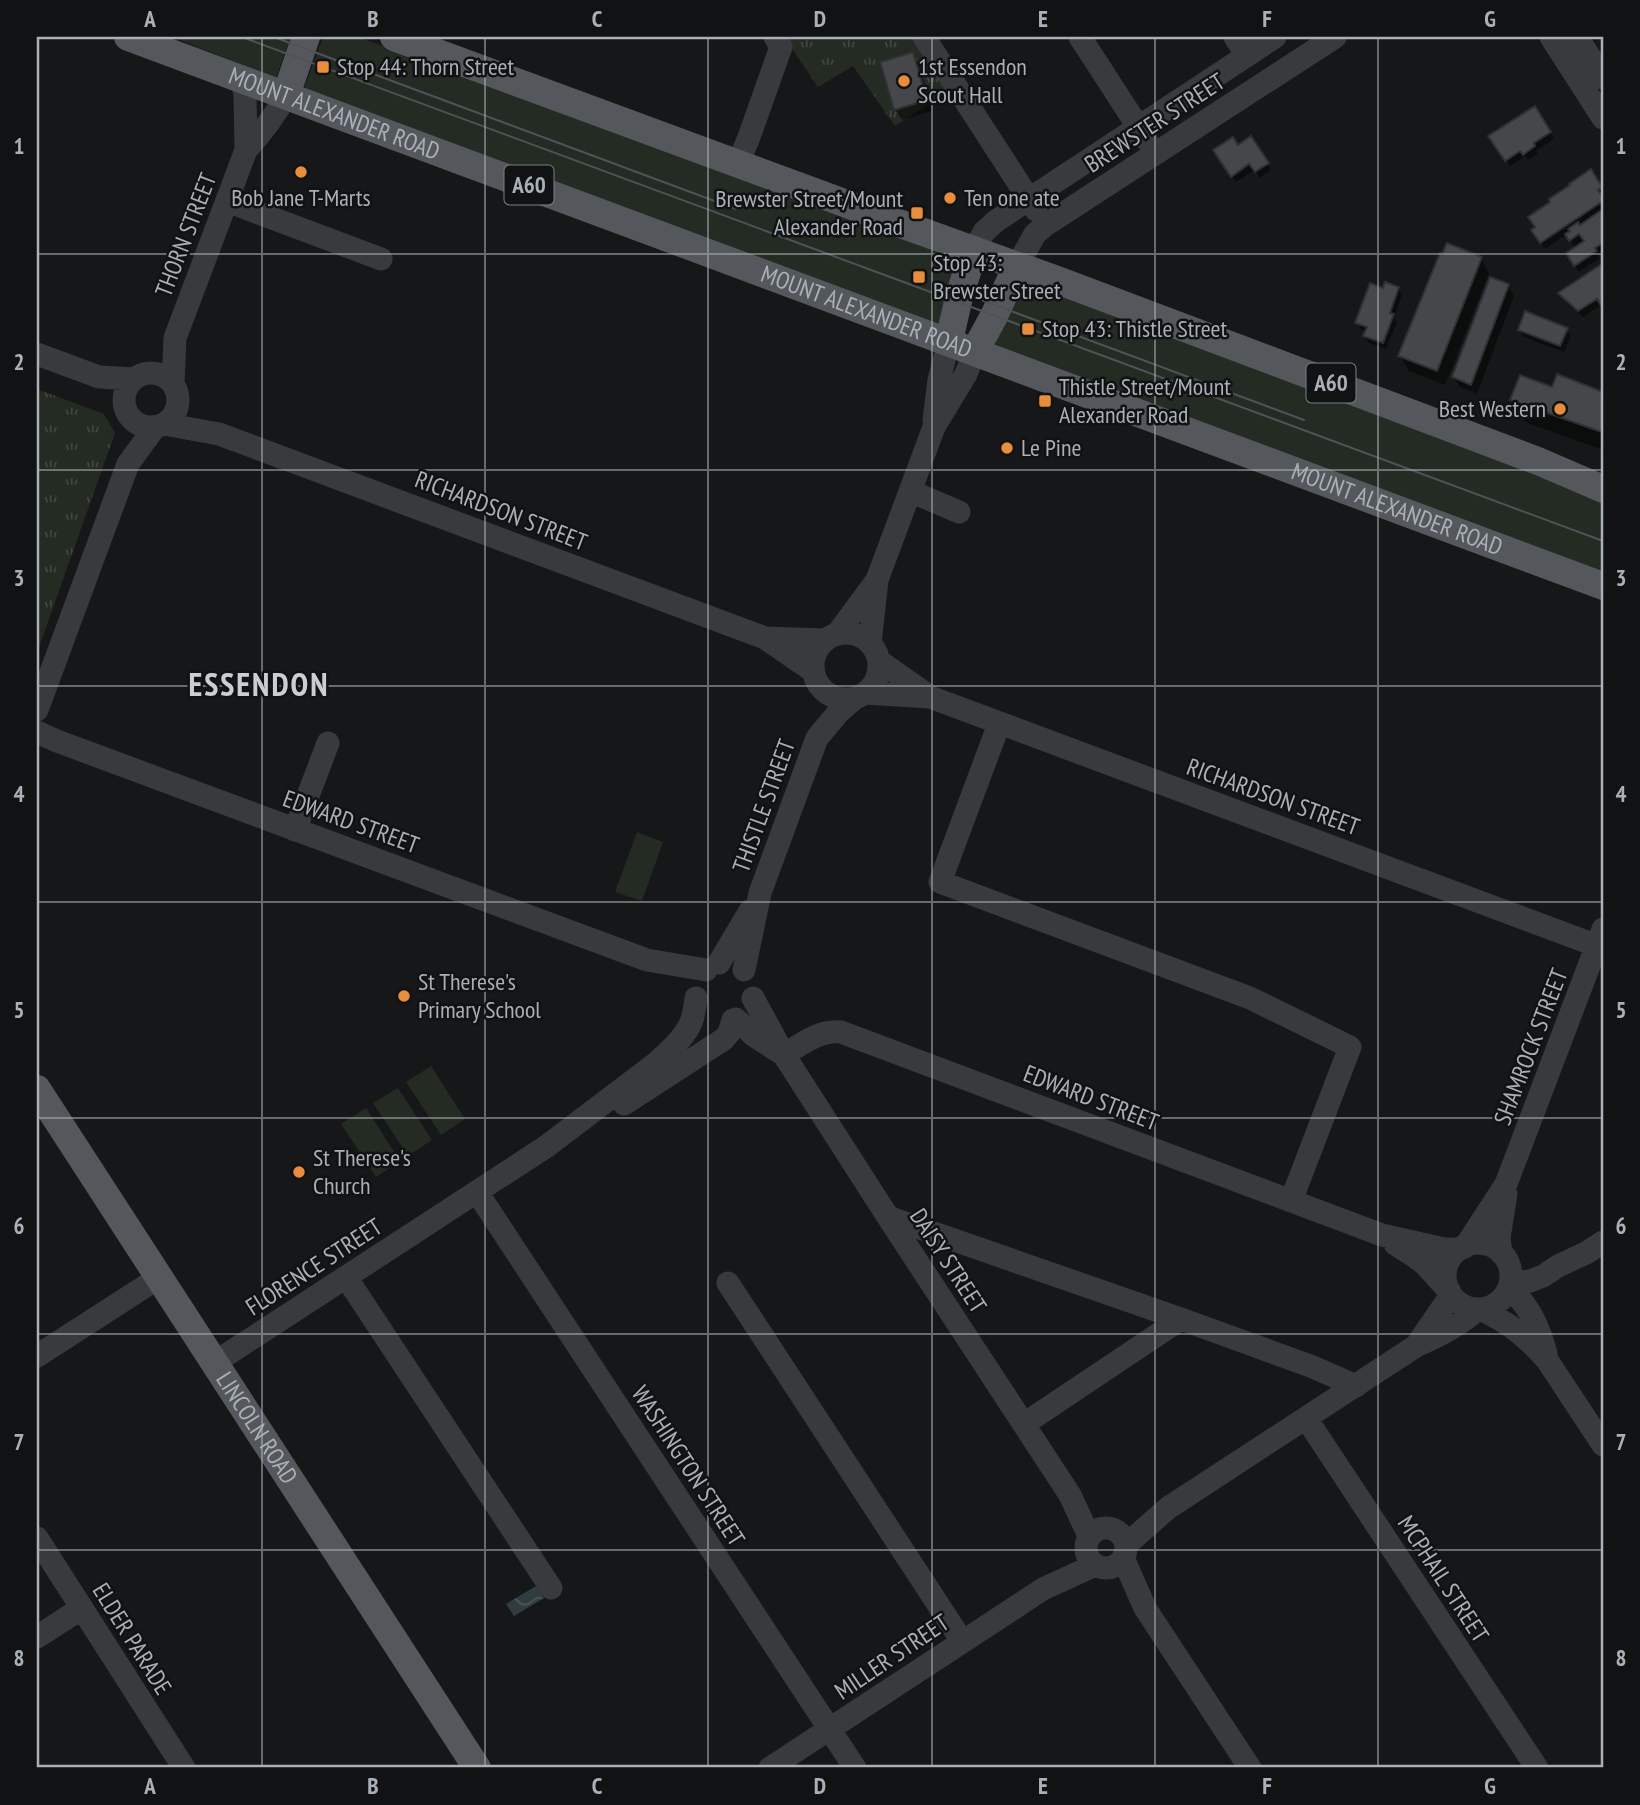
<svg xmlns="http://www.w3.org/2000/svg" width="1640" height="1805" viewBox="0 0 1640 1805" font-family="'PT Sans Narrow',sans-serif">
<style>
.grass{fill:#232b23}
.park{fill:url(#park-tufts)}
.water{fill:url(#water-waves)}
.shadow{fill:#0007}
.building{fill:#45474b;stroke:#303134;stroke-width:2}
.lines{fill:none;stroke-linecap:round;stroke-linejoin:round}
.minor{stroke:#383a3d;stroke-width:23}
.major{stroke:#54575c;stroke-width:28}
.tram{stroke:#4f5256;stroke-width:2}
.grid{fill:none;stroke:#a9b0b7;stroke-width:2;stroke-opacity:0.55}
.poi-dot{fill:#e88c3e;stroke:#111213;stroke-width:2.5}
.labels{text-anchor:middle;stroke-width:5;stroke-linejoin:round;paint-order:stroke}
.shield{fill:#111213;stroke:#7b8186;stroke-width:2}
.shield-label{font-size:23px;font-weight:bold;fill:#a9b0b7}
.poi-label{font-size:24px;fill:#a9b0b7;stroke:#111213;text-anchor:start}
.street-label{font-size:24px;fill:#a9b0b7;stroke:#111213}
.district-label{font-size:32px;font-weight:bold;letter-spacing:2px;fill:#caced4;stroke:#111213}
.neatline{fill:none;stroke:#a9b0b7;stroke-width:2.5}
.grid-label{font-size:23px;text-anchor:middle;font-weight:bold;fill:#a9b0b7}
</style>
<defs>
<pattern id="park-tufts" width="24" height="20" patternUnits="userSpaceOnUse" patternTransform="scale(1.75)"><rect width="24" height="20" fill="#232b23"/><path d="M3 7l-1-3M5 7V3M7 7l1-3M15 17l-1-3M17 17v-4M19 17l1-3" fill="none" stroke="#404741"/></pattern>
<pattern id="water-waves" width="16" height="10" patternUnits="userSpaceOnUse" patternTransform="scale(1.75)"><rect width="16" height="10" fill="#303c40"/><path d="M0 5q4-4 8 0t8 0" fill="none" stroke="#4b5659"/></pattern>
</defs>
<rect width="100%" height="100%" fill="#161718"/>
<!-- grass -->
<path class="grass" d="M172,37H291L276,78Z
M323,37H358L960,258L941,329L303,91Z
M1023,280L1544,472L1593,499L1603,503V574L990,347Z
M637,832L663,842L642,901L615,892Z
M431,1066L465,1119L441,1135L406,1082Z
M398,1088L432,1140L408,1156L373,1103Z
M366,1108L400,1161L376,1177L341,1124Z"/>
<!-- park -->
<path class="park" d="M784,37H920L954,88L895,126L853,66L818,87Z
M37,389L104,414L115,433L37,653Z"/>
<!-- water -->
<path class="water" d="M536,1586L544,1598L514,1616L506,1604Z"/>
<!-- shadow -->
<path class="shadow" d="M913,54L919,65L932,111L902,120L895,109Z
M1534,108L1554,139L1536,151L1538,154L1528,160L1525,156L1510,166L1491,136Z
M1238,147L1267,163L1271,170L1260,178L1255,170L1236,182L1219,157Z
M1590,172L1603,192V195L1601,197L1603,200V252L1598,256L1599,259L1579,272L1568,254L1576,249L1567,234L1545,249L1533,230Z
M1481,258L1489,273L1445,385L1409,371L1400,356Z
M1603,265V307L1602,304L1583,317L1564,300L1560,293Z
M1508,286L1514,296L1477,394L1460,387L1454,377Z
M1398,288L1402,295L1394,318L1397,322L1386,349L1369,343L1365,336L1367,332L1361,329L1357,322L1384,290Z
M1520,330H1567L1571,336L1564,352L1524,337Z
M1558,377L1603,394V450L1525,422L1512,399L1553,389Z"/>
<!-- building -->
<path class="building" d="M913,52L927,100L894,110L880,62Z
M1535,106L1551,132L1534,143L1535,146L1523,155L1520,151L1505,161L1488,136Z
M1251,136L1269,163L1255,172L1249,164L1231,177L1213,150L1233,137L1238,145Z
M1251,136L1269,163L1255,172L1249,164L1231,177L1213,150L1233,137L1238,145Z
M1591,169L1602,187L1598,190L1603,197V201L1540,243L1531,230L1535,227L1528,217L1550,202L1549,199L1570,185L1569,184Z
M1603,209V243L1595,248L1597,251L1574,266L1566,253L1584,241L1579,234L1569,241L1565,234L1570,231L1568,229L1578,222L1580,225Z
M1447,243L1482,257L1437,371L1398,356L1440,253L1442,254Z
M1603,263V309L1597,299L1578,311L1558,293Z
M1490,277L1509,284L1471,385L1452,377Z
M1385,282L1399,287L1390,313L1394,314L1383,343L1363,336L1367,327L1355,323L1370,283L1383,288Z
M1525,311L1568,328L1560,346L1518,330Z
M1557,374L1603,392L1602,432L1510,400L1520,375L1552,387Z"/>
<g class="lines">
<!-- minor -->
<path class="minor" d="M924,37L1036,210
M1080,37L1146,139
M1235,37L1247,55
M1551,37L1603,118
M1577,37L1603,78
M242,79L245,95L246,150
M738,164L749,137L781,47L775,37
M227,201L381,259
M974,250L984,232L996,221L1275,37
M1017,266L1035,234L1047,224L1335,37
M37,354L99,377L134,379
M124 400a27 27 0 1 1 54 0a27 27 0 1 1-54 0Z
M173,384L175,338L246,150C262,133 275,116 286,95
M934,420L939,380L949,341
M164,424L219,434L765,638L813,671
M910,491L959,512
M813 666a33 33 0 1 1 66 0a33 33 0 1 1-66 0Z
M837,634L877,580
M765,638L824,640
M870,643L877,580L934,427L966,374L975,351
M879,661L930,697L1603,948
M865,693L930,697
M37,710L128,464L155,427
M999,724L940,882L1250,998L1350,1047L1291,1201
M37,732L57,741L647,960L706,970
M295,830L328,743
M719,963L750,911
M744,970L760,893L817,738L838,713L855,698
M753,998L784,1055L888,1217L1070,1495L1089,1536
M736,1019L753,1035L781,1053
M784,1055C801,1044 819,1030 841,1032L1382,1235L1444,1249H1460
M624,1104L724,1039L729,1033L733,1020
M477,1192L855,1768
M888,1217L1181,1319L1313,1367L1356,1386
M1445 1276a33 33 0 1 1 66 0a33 33 0 1 1-66 0Z
M1395,1244C1407,1252 1422,1259 1431,1271C1438,1278 1443,1285 1450,1292
M1465,1247L1506,1184L1603,929
M1501,1253L1499,1238L1506,1194
M346,1277L551,1588
M728,1283L962,1641
M1510,1283L1530,1281L1543,1276L1558,1266L1586,1253L1603,1242
M1509,1288C1528,1304 1540,1329 1546,1354
M1480,1309C1509,1323 1526,1336 1547,1360L1603,1445
M1416,1346L1451,1295
M37,1356L158,1278
M214,1363L547,1146L655,1064C668,1052 685,1038 692,1020C694,1014 695,1005 696,998
M1306,1418L1537,1768
M1024,1424L1181,1319
M1086 1548a20 20 0 1 1 40 0a20 20 0 1 1-40 0Z
M37,1538L184,1768
M1126,1545L1168,1508L1416,1346C1439,1336 1459,1326 1478,1309
M1123,1558L1145,1608L1250,1768
M37,1637L82,1608
M770,1768L1043,1589L1095,1565"/>
<!-- major -->
<g class="major">
<path id="s1" d="M128,37L1603,586"/>
<path d="M394,37L912,228L1057,280L1538,461L1603,489"/>
<path d="M286,95L306,37"/>
<path d="M949,341L959,297L974,250"/>
<path d="M975,351L994,316L1017,266"/>
<path id="s2" d="M37,1089L477,1768"/>
</g>
<!-- tram -->
<path class="tram" d="M242,37L1603,541
M274,37L349,65
M376,75L736,209
M933,282L1304,420"/>
</g>
<!-- grid -->
<path class="grid" d="M262,37V1768M485,37V1768M708,37V1768M932,37V1768M1155,37V1768M1378,37V1768M37,254H1603M37,470H1603M37,686H1603M37,902H1603M37,1118H1603M37,1334H1603M37,1550H1603"/>
<!-- markers -->
<g class="poi-dot">
<rect x="316" y="60" width="14" height="14" rx="3.5"/>
<circle cx="904" cy="81" r="7"/>
<circle cx="301" cy="172" r="7"/>
<circle cx="950" cy="198" r="7"/>
<rect x="910" y="206" width="14" height="14" rx="3.5"/>
<rect x="912" y="270" width="14" height="14" rx="3.5"/>
<rect x="1021" y="322" width="14" height="14" rx="3.5"/>
<rect x="1038" y="394" width="14" height="14" rx="3.5"/>
<circle cx="1560" cy="409" r="7"/>
<circle cx="1007" cy="448" r="7"/>
<circle cx="404" cy="996" r="7"/>
<circle cx="299" cy="1172" r="7"/>
</g>
<g class="labels">
<!-- shield labels -->
<g class="shield">
<rect x="504.5" y="165.5" width="49" height="39" rx="5"/>
<rect x="1306.5" y="363.5" width="49" height="39" rx="5"/>
</g>
<g class="shield-label">
<text x="529" y="193">A60</text>
<text x="1331" y="391">A60</text>
</g>
<!-- poi labels -->
<g class="poi-label">
<text x="337" y="75">Stop 44: Thorn Street</text>
<text x="918" y="75">1st Essendon<tspan x="918" dy="28">Scout Hall</tspan></text>
<text x="301" y="206" text-anchor="middle">Bob Jane T-Marts</text>
<text x="964" y="206">Ten one ate</text>
<text x="903" y="207" text-anchor="end">Brewster Street/Mount<tspan x="903" dy="28">Alexander Road</tspan></text>
<text x="933" y="271">Stop 43:<tspan x="933" dy="28">Brewster Street</tspan></text>
<text x="1042" y="337">Stop 43: Thistle Street</text>
<text x="1059" y="395">Thistle Street/Mount<tspan x="1059" dy="28">Alexander Road</tspan></text>
<text x="1546" y="417" text-anchor="end">Best Western</text>
<text x="1021" y="456">Le Pine</text>
<text x="418" y="990">St Therese's<tspan x="418" dy="28">Primary School</tspan></text>
<text x="313" y="1166">St Therese's<tspan x="313" dy="28">Church</tspan></text>
</g>
<!-- street labels -->
<g class="street-label">
<text dy="8" stroke="none"><textPath href="#s1" startOffset="220">MOUNT ALEXANDER ROAD</textPath></text>
<text transform="translate(1155 123) rotate(-33)" y="8">BREWSTER STREET</text>
<text transform="translate(186 235) rotate(-69)" y="8">THORN STREET</text>
<text dy="8" stroke="none"><textPath href="#s1" startOffset="788">MOUNT ALEXANDER ROAD</textPath></text>
<text dy="8" stroke="none"><textPath href="#s1" startOffset="1354">MOUNT ALEXANDER ROAD</textPath></text>
<text transform="translate(501 511) rotate(21)" y="8">RICHARDSON STREET</text>
<text transform="translate(1273 797) rotate(20)" y="8">RICHARDSON STREET</text>
<text transform="translate(764 806) rotate(-70)" y="8">THISTLE STREET</text>
<text transform="translate(351 822) rotate(20)" y="8">EDWARD STREET</text>
<text transform="translate(1531 1047) rotate(-69)" y="8">SHAMROCK STREET</text>
<text transform="translate(1091 1098) rotate(21)" y="8">EDWARD STREET</text>
<text transform="translate(948 1261) rotate(57)" y="8">DAISY STREET</text>
<text transform="translate(314 1267) rotate(-33)" y="8">FLORENCE STREET</text>
<text dy="8" stroke="none"><textPath href="#s2" startOffset="404">LINCOLN ROAD</textPath></text>
<text transform="translate(688 1466) rotate(57)" y="8">WASHINGTON STREET</text>
<text transform="translate(1443 1579) rotate(57)" y="8">MCPHAIL STREET</text>
<text transform="translate(132 1639) rotate(58)" y="8">ELDER PARADE</text>
<text transform="translate(892 1657) rotate(-34)" y="8">MILLER STREET</text>
</g>
<!-- district labels -->
<g class="district-label">
<text x="259" y="696">ESSENDON</text>
</g>
</g>
<!-- border -->
<rect width="1640" height="1805" fill="none" stroke="#111213" stroke-width="77"/>
<rect x="38" y="38" width="1564" height="1728" class="neatline"/>
<g class="grid-label">
<text x="150" y="27">A</text>
<text x="373" y="27">B</text>
<text x="597" y="27">C</text>
<text x="820" y="27">D</text>
<text x="1043" y="27">E</text>
<text x="1267" y="27">F</text>
<text x="1490" y="27">G</text>
<text x="19" y="154">1</text>
<text x="1621" y="154">1</text>
<text x="19" y="370">2</text>
<text x="1621" y="370">2</text>
<text x="19" y="586">3</text>
<text x="1621" y="586">3</text>
<text x="19" y="802">4</text>
<text x="1621" y="802">4</text>
<text x="19" y="1018">5</text>
<text x="1621" y="1018">5</text>
<text x="19" y="1234">6</text>
<text x="1621" y="1234">6</text>
<text x="19" y="1450">7</text>
<text x="1621" y="1450">7</text>
<text x="19" y="1666">8</text>
<text x="1621" y="1666">8</text>
<text x="150" y="1794">A</text>
<text x="373" y="1794">B</text>
<text x="597" y="1794">C</text>
<text x="820" y="1794">D</text>
<text x="1043" y="1794">E</text>
<text x="1267" y="1794">F</text>
<text x="1490" y="1794">G</text>
</g>
</svg>
